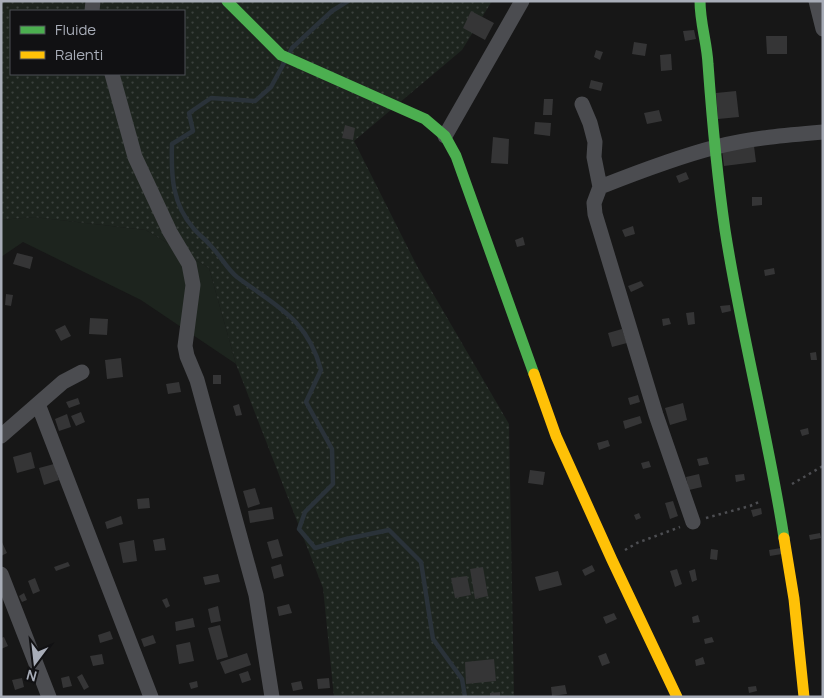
<svg xmlns="http://www.w3.org/2000/svg" width="824" height="698" viewBox="0 0 824 698" font-family="Manrope,sans-serif">
<style>
.grass{fill:#1d241e}
.park{fill:url(#park-dots);fill-rule:evenodd}
.lines{fill:none;stroke-linecap:round;stroke-linejoin:round}
.stream{stroke:#2a3239;stroke-width:4.5}
.building{fill:#353536}
.path{stroke:#4d4e52;stroke-width:2.5;stroke-dasharray:2.5 4;stroke-linecap:butt}
.street{stroke:#4b4c50;stroke-width:15}
.fast{stroke:#4caf50;stroke-width:11}
.slow{stroke:#ffc107;stroke-width:11}
</style>
<defs>
<pattern id="park-dots" width="8" height="8" patternUnits="userSpaceOnUse" patternTransform="scale(1.25)"><rect width="8" height="8" fill="#1d241e"/><path d="M2 2h.1M6 6h.1" fill="none" stroke="#3b413d" stroke-width="1.8" stroke-linecap="round"/></pattern>
</defs>
<rect width="100%" height="100%" fill="#171717"/>
<!-- grass -->
<path class="grass" d="M34,217L146,230L209,268L236,364L141,300L23,242L1,257V220Z"/>
<!-- park -->
<path class="park" d="M1,1H492L462,50L354,141L417,266L509,424L514,697H334L323,588L236,364L209,268L146,230L34,217L1,220ZM11,11H184V74H11Z"/>
<g class="lines">
<!-- stream -->
<path class="stream" d="M290,52L292,48L332,11L348,1
M284,63L271,87L255,101L211,98L189,113L193,131L172,144C171,176 172,204 194,229C199,235 205,239 210,245C220,255 227,269 237,277C277,307 307,318 321,370L306,402L332,449L333,484L305,512L299,529L315,548L346,539L389,530L421,562L433,639L462,679L465,697"/>
</g>
<!-- building -->
<path class="building" d="M471,11L494,23L485,40L463,28Z
M694,30L696,39L685,41L683,31Z
M766,36H787V54H767Z
M634,42L647,44L645,56L632,54Z
M596,50L603,52L600,60L594,57Z
M671,54L672,70L661,71L660,55Z
M591,80L603,83L601,91L589,88Z
M736,91L739,117L718,119L716,93Z
M544,99H553L552,115H543Z
M659,110L662,121L647,124L644,113Z
M535,122L551,123L550,136L534,134Z
M345,125L355,128L353,140L342,138Z
M493,137L509,139L508,164L491,163Z
M754,146L756,162L724,166L722,150Z
M686,172L689,179L679,183L676,176Z
M752,197H762V205L752,206Z
M633,226L635,234L625,237L622,230Z
M523,237L525,245L517,247L515,240Z
M17,253L33,257L30,269L13,264Z
M774,268L775,274L765,276L764,270Z
M641,281L644,286L631,292L628,286Z
M6,294L13,295L11,306L5,305Z
M730,305L731,311L722,313L720,306Z
M694,312L695,324L688,325L686,313Z
M90,318L108,319L107,335L89,334Z
M669,318L671,324L663,326L662,319Z
M65,325L71,336L61,341L55,330Z
M622,329L627,343L612,347L608,333Z
M816,352L817,360H811L810,353Z
M121,358L123,377L107,379L105,360Z
M213,375H221V384H213Z
M179,382L181,392L168,394L166,384Z
M638,395L640,402L630,405L628,398Z
M78,398L80,404L69,408L66,402Z
M683,403L687,420L670,425L665,408Z
M239,404L242,415L236,416L233,406Z
M81,412L85,422L76,426L71,416Z
M67,414L71,427L59,431L55,419Z
M640,416L642,423L625,429L623,421Z
M808,428L809,434L802,436L800,430Z
M608,440L610,446L599,450L597,443Z
M31,452L35,468L17,473L13,457Z
M707,457L709,464L699,466L697,459Z
M649,461L651,467L643,469L641,463Z
M54,464L59,480L44,485L39,468Z
M530,470L545,472L543,485L528,483Z
M699,474L702,487L689,490L686,477Z
M744,474L745,480L736,482L735,475Z
M255,488L260,504L248,508L243,491Z
M149,498L150,508L138,509L137,499Z
M673,501L678,516L670,519L665,503Z
M272,507L274,519L250,523L248,511Z
M761,508L762,514L753,517L751,510Z
M639,513L641,518L636,520L634,515Z
M121,516L123,524L107,529L105,522Z
M820,533L821,538L810,540L809,535Z
M164,538L166,550L155,551L153,540Z
M278,539L283,556L272,559L267,542Z
M1,540L7,553L1,556Z
M134,540L137,561L123,563L119,543Z
M781,548L782,554L770,556L769,550Z
M711,549L718,550L717,560L710,559Z
M68,562L70,566L56,571L54,567Z
M281,564L284,576L274,579L271,567Z
M592,565L595,571L585,576L582,570Z
M483,567L488,596L475,599L470,569Z
M677,569L682,584L675,587L670,571Z
M695,569L697,580L692,582L689,571Z
M558,571L562,585L539,591L535,577Z
M218,574L220,582L205,585L203,577Z
M467,576L471,595L455,598L451,578Z
M35,578L40,591L33,594L28,581Z
M24,593L27,600L22,602L19,596Z
M167,598L170,606L166,608L162,600Z
M289,604L292,613L279,616L277,607Z
M218,606L221,621L211,623L208,609Z
M614,613L617,619L606,624L603,617Z
M698,615L700,622L693,623L692,617Z
M193,618L195,627L176,631L175,622Z
M220,625L228,657L217,660L208,628Z
M110,631L113,639L100,643L98,635Z
M153,635L156,643L144,647L141,639Z
M4,637L8,646L1,649V638Z
M712,637L714,642L705,644L704,639Z
M190,642L194,661L179,664L176,645Z
M247,653L251,665L225,674L220,662Z
M606,653L610,663L602,666L598,656Z
M102,654L104,664L93,666L90,656Z
M703,657L705,664L696,666L695,660Z
M494,659L496,681L466,684L465,662Z
M248,671L251,680L242,683L239,674Z
M82,674L89,687L84,690L77,677Z
M69,676L72,686L63,688L61,678Z
M22,678L24,687L15,690L12,680Z
M329,678L330,688L318,689L317,679Z
M197,681L198,687L191,689L189,683Z
M301,681L303,689L293,691L291,683Z
M565,685L567,694L552,696L551,687Z
M756,686L757,691L749,693L748,687Z
M500,692V697H490V693Z"/>
<g class="lines">
<!-- path -->
<path class="path" d="M792,484L823,466
M706,518L750,506L761,501
M625,550L637,543L680,527"/>
<!-- street -->
<path class="street" d="M816,1L823,29
M92,11L93,1
M112,74L135,157L170,232L189,264L193,285L185,346L187,356L197,380L256,595L272,697
M582,104L590,123L595,142L594,157L600,187L594,203L595,214L656,415L693,522
M445,136L522,1
M600,187C638,172 677,157 716,147C751,138 787,135 823,132
M38,404L151,697
M1,436L63,382L82,372
M1,574L49,697"/>
<!-- fast -->
<path class="fast" d="M227,1L281,55L425,119L445,136L456,156L534,374
M700,1C700,23 707,43 708,64C712,119 717,175 725,230C741,333 768,435 784,538"/>
<!-- slow -->
<path class="slow" d="M534,374L556,436L612,560L677,697
M784,538L794,599L804,697"/>
</g>
<!-- border -->
<rect width="824" height="698" fill="none" stroke="#a8adb8" stroke-width="5"/>
<!-- legend -->
<rect x="10" y="10" width="175" height="65" fill="#111113" stroke="#4d4f55"/>
<rect x="20" y="26" width="25" height="8" fill="#4caf50" stroke="#4d4f55"/>
<text x="55" y="35" font-size="15" fill="#a8adb8">Fluide</text>
<rect x="20" y="51" width="25" height="8" fill="#ffc107" stroke="#4d4f55"/>
<text x="55" y="60" font-size="15" fill="#a8adb8">Ralenti</text>
<!-- north arrow -->
<g transform="translate(35 663) rotate(195)" stroke="#111113" stroke-width="4" paint-order="stroke">
<path d="M0-4L9 19L0 12L-9 19Z" fill="#a8adb8"/>
<text y="-8" font-size="14" font-weight="bold" text-anchor="middle" fill="#a8adb8">N</text>
</g>
</svg>
